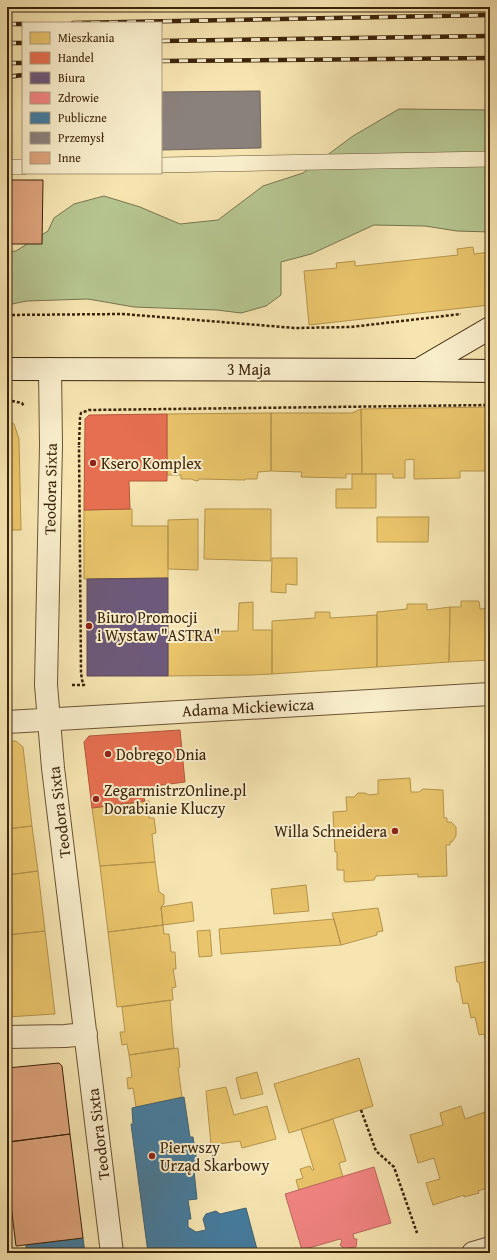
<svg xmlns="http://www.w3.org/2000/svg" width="497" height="1260" viewBox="0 0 497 1260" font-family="'Gentium Book Plus',serif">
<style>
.green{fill:#b6c691;stroke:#78744d}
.homes{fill:#e9c46a;stroke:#b5944d}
.shops{fill:#e76f51;stroke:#b3583b}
.offices{fill:#6d597a;stroke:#5e4958}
.health{fill:#f28482;stroke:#bb675e}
.public{fill:#457b9d;stroke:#426171}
.industry{fill:#8a817c;stroke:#72655a}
.building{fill:#dda37c;stroke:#3b2309}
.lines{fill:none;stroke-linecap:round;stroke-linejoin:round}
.lane-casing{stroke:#6a5433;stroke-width:16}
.street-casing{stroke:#6a5433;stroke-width:24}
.secondary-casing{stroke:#3b2309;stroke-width:24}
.path{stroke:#3b2309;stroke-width:2.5;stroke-dasharray:3 2;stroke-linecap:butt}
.lane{stroke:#f9eecc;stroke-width:15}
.street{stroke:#f9eecc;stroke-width:22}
.secondary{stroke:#f9eecc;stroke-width:22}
.rail-casing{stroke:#3b2309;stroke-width:4.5}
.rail{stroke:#f9eecc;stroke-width:3;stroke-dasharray:9;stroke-linecap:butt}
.poi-dot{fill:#8f2418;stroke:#f9eecc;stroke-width:1.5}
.labels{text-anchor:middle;stroke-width:4;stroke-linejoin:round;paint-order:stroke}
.street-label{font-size:16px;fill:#3b2309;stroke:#f9eecc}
.poi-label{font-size:16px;fill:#3b2309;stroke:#f9eecc;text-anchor:start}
</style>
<rect width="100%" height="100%" fill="#f6e5b1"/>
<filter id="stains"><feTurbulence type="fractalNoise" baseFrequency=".005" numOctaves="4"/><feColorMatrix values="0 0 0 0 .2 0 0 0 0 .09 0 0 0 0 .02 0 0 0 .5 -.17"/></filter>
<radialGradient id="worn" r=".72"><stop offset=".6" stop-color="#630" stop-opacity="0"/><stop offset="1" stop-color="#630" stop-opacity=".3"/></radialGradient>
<!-- green -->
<path class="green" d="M399,109L490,110V232L457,231L425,226L374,225L311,254L281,262V295L266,306L241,313L217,310L134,307L88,299L27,301L7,305V252L16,251L48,231L54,218L74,204L104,196L140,207L180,224L218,220L263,186L303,173L353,136Z"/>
<!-- homes -->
<path class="homes" d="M473,247L474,254L490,252V305L309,325L304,271L337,268L336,263L355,261V266L458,255L457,249Z
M490,407V471H460V478L414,479V459L405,460V478H393V474H362L361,409Z
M361,409L362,474H346V478L301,477L302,472L271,471V413H352Z
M271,413V471L258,472L257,479H245V480L199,479L198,481L193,480L192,479H181V475H167V414Z
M7,418L9,419L14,424L19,439L21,530H7Z
M352,474H376V508H336V489H352Z
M132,509V526H168V578L84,579V510Z
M205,509H271V561L204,559Z
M377,517H429L428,542H377Z
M198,519V570L168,569V520Z
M272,558H297V585L286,584V593L271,592Z
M461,601H479L480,609L490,608V660L449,662L450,607H461Z
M253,602V630H272V674L251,675L168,676V632L238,631L239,603Z
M407,604H427V610L450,607L449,662L377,667V612L407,609Z
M315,612H330V618L377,615V667L272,674V621L315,618Z
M7,741H16L23,747L32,826L7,829Z
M410,778L411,792H419L423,789L443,790L444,818H447V822H451L456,827V836L452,842H450V845H446L447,876L418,877V874L376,876L374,880L346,882L344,881V870H337V852H335L333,812L347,811L346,797H354L358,793H365L369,795L378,794V780Z
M149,801V818H154L156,833L152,834L155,862L100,866L92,808Z
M32,826L38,871L7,875V829Z
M155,862L159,892L164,895V904L161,907L163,925L108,932L100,866Z
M38,871L45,931L7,935V875Z
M306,885L309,911L274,914L271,889Z
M192,902L194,921L163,925L161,907Z
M378,908L383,931L377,932V935L341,945L332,913Z
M334,919L341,945L221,954L219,929Z
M163,925L164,934H169L171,952H175L176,969H173L176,987L172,988L173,1000L117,1007L108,932Z
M210,930L212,956L199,957L197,931Z
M45,931L55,1014L7,1017V935Z
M490,961V1064L484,1034L479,1035L475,1017L471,1018L468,1003L463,1004L459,982H457L455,967Z
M170,1000L172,1027L174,1048L129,1055L127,1044L122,1045L120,1032H125L122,1007Z
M178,1048L180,1067L178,1068L182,1097L136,1107L133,1088L128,1089L127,1078L132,1077L129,1055Z
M359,1058L373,1106L289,1133L274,1084Z
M257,1072L263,1094L241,1099L236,1078Z
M226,1087L234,1115L267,1106L276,1139L242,1148L240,1141L211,1145L206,1091Z
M461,1106L465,1119L485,1112L490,1128V1187L478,1191L479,1193L464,1197V1195L433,1205L426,1183L440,1179L434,1158L418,1163L410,1135L443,1125L440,1113Z
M333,1119L346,1161L339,1163L343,1177L299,1190L296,1180L303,1178L300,1169L310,1166L312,1170H314L301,1129Z"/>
<!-- shops -->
<path class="shops" d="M167,414V481H129L130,509L84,510L85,419L89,415Z
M180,730L185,782L154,786L143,795L145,801L92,808L84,742L89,736Z"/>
<!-- offices -->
<path class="offices" d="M168,578V676H87V579Z"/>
<!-- health -->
<path class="health" d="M374,1167L391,1223L353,1234L354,1239H357L356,1247L348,1248L346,1250L340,1245L342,1241L340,1239L302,1250L285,1194Z"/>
<!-- public -->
<path class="public" d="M184,1097L190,1137H193L197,1162H193L197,1199L188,1200L191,1219H188V1227L196,1232L206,1230L203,1219L206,1214L216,1211L220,1214L246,1208L258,1253H148L131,1124H133L132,1109V1108L136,1107Z
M83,1238L85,1253H26V1245Z"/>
<!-- industry -->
<path class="industry" d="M260,91L261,148L161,150V92Z"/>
<!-- building -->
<path class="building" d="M10,180H43L42,244H7V221H10Z
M59,1063L62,1066L70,1134L10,1142L11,1122H7V1068Z
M70,1134L83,1238L16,1246L7,1173V1142Z"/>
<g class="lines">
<!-- lane casing -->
<g class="lane-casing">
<path id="lane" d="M161,165L490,159
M7,167H23"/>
</g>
<!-- street casing -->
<g class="street-casing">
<path id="street" d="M50,369L51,445L46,685L53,768L112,1253
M7,722L490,694
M7,1037L65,1036L86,1034
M473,1253L490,1248"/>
</g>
<!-- secondary casing -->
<g class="secondary-casing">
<path id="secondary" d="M7,369L418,370L490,371
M418,370L490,328"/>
</g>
<!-- path -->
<path class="path" d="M7,315L123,314L295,328L351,327L461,314
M7,400L22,403L24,407
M79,445L80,418L81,413L89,410L490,405
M72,685H84L82,680L81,673L79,446
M361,1110L376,1151L394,1167L417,1233
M295,1248L297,1253"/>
<!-- lane -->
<use href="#lane" class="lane"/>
<!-- street -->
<use href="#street" class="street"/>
<!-- secondary -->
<use href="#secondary" class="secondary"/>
<!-- rail casing -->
<g class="rail-casing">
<path id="rail" d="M73,23L490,15
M7,24H23
M161,41L490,36
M7,43H23
M161,61L490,58
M7,63H23
M7,77L23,75"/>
</g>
<!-- rail -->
<use href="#rail" class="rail"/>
</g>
<!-- markers -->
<g class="poi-dot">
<circle cx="93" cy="463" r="4"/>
<circle cx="89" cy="626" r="4"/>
<circle cx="108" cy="754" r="4"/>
<circle cx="96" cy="799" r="4"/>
<circle cx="395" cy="831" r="4"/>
<circle cx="152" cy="1156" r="4"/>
</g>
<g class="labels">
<!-- street labels -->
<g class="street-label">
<text x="249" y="375">3 Maja</text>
<text transform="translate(50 489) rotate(-89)" y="6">Teodora Sixta</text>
<text transform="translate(248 707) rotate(-3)" y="6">Adama Mickiewicza</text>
<text transform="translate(59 812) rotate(-97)" y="6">Teodora Sixta</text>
<text transform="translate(98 1134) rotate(-97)" y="6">Teodora Sixta</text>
</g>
<!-- poi labels -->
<g class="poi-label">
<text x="101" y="469">Ksero Komplex</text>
<text x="97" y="623">Biuro Promocji<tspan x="97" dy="18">i Wystaw "ASTRA"</tspan></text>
<text x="116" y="760">Dobrego Dnia</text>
<text x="104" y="796">ZegarmistrzOnline.pl<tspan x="104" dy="18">Dorabianie Kluczy</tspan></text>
<text x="387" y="837" text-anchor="end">Willa Schneidera</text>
<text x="160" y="1153">Pierwszy<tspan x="160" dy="18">Urząd Skarbowy</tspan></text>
</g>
</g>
<!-- margin -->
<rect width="497" height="1260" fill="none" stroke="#f6e5b1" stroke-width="24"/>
<rect x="8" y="8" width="481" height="1244" fill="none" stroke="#3b2309" stroke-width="2"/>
<rect x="12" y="12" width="473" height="1236" fill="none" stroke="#3b2309"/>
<!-- legend -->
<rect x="22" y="22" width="140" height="152" fill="#f9eecc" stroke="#ad9d7e"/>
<rect x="30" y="32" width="20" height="12" fill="#e9c46a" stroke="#ad9d7e"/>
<text x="58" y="42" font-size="12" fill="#3b2309">Mieszkania</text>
<rect x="30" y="52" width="20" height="12" fill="#e76f51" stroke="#ad9d7e"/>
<text x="58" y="62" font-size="12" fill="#3b2309">Handel</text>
<rect x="30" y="72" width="20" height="12" fill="#6d597a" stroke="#ad9d7e"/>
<text x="58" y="82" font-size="12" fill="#3b2309">Biura</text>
<rect x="30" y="92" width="20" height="12" fill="#f28482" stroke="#ad9d7e"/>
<text x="58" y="102" font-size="12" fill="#3b2309">Zdrowie</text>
<rect x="30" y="112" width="20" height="12" fill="#457b9d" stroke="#ad9d7e"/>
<text x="58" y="122" font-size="12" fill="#3b2309">Publiczne</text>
<rect x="30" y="132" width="20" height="12" fill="#8a817c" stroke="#ad9d7e"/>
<text x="58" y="142" font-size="12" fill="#3b2309">Przemysł</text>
<rect x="30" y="152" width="20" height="12" fill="#dda37c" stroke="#ad9d7e"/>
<text x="58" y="162" font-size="12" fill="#3b2309">Inne</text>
<rect width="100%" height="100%" filter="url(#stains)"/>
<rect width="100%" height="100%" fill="url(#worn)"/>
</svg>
